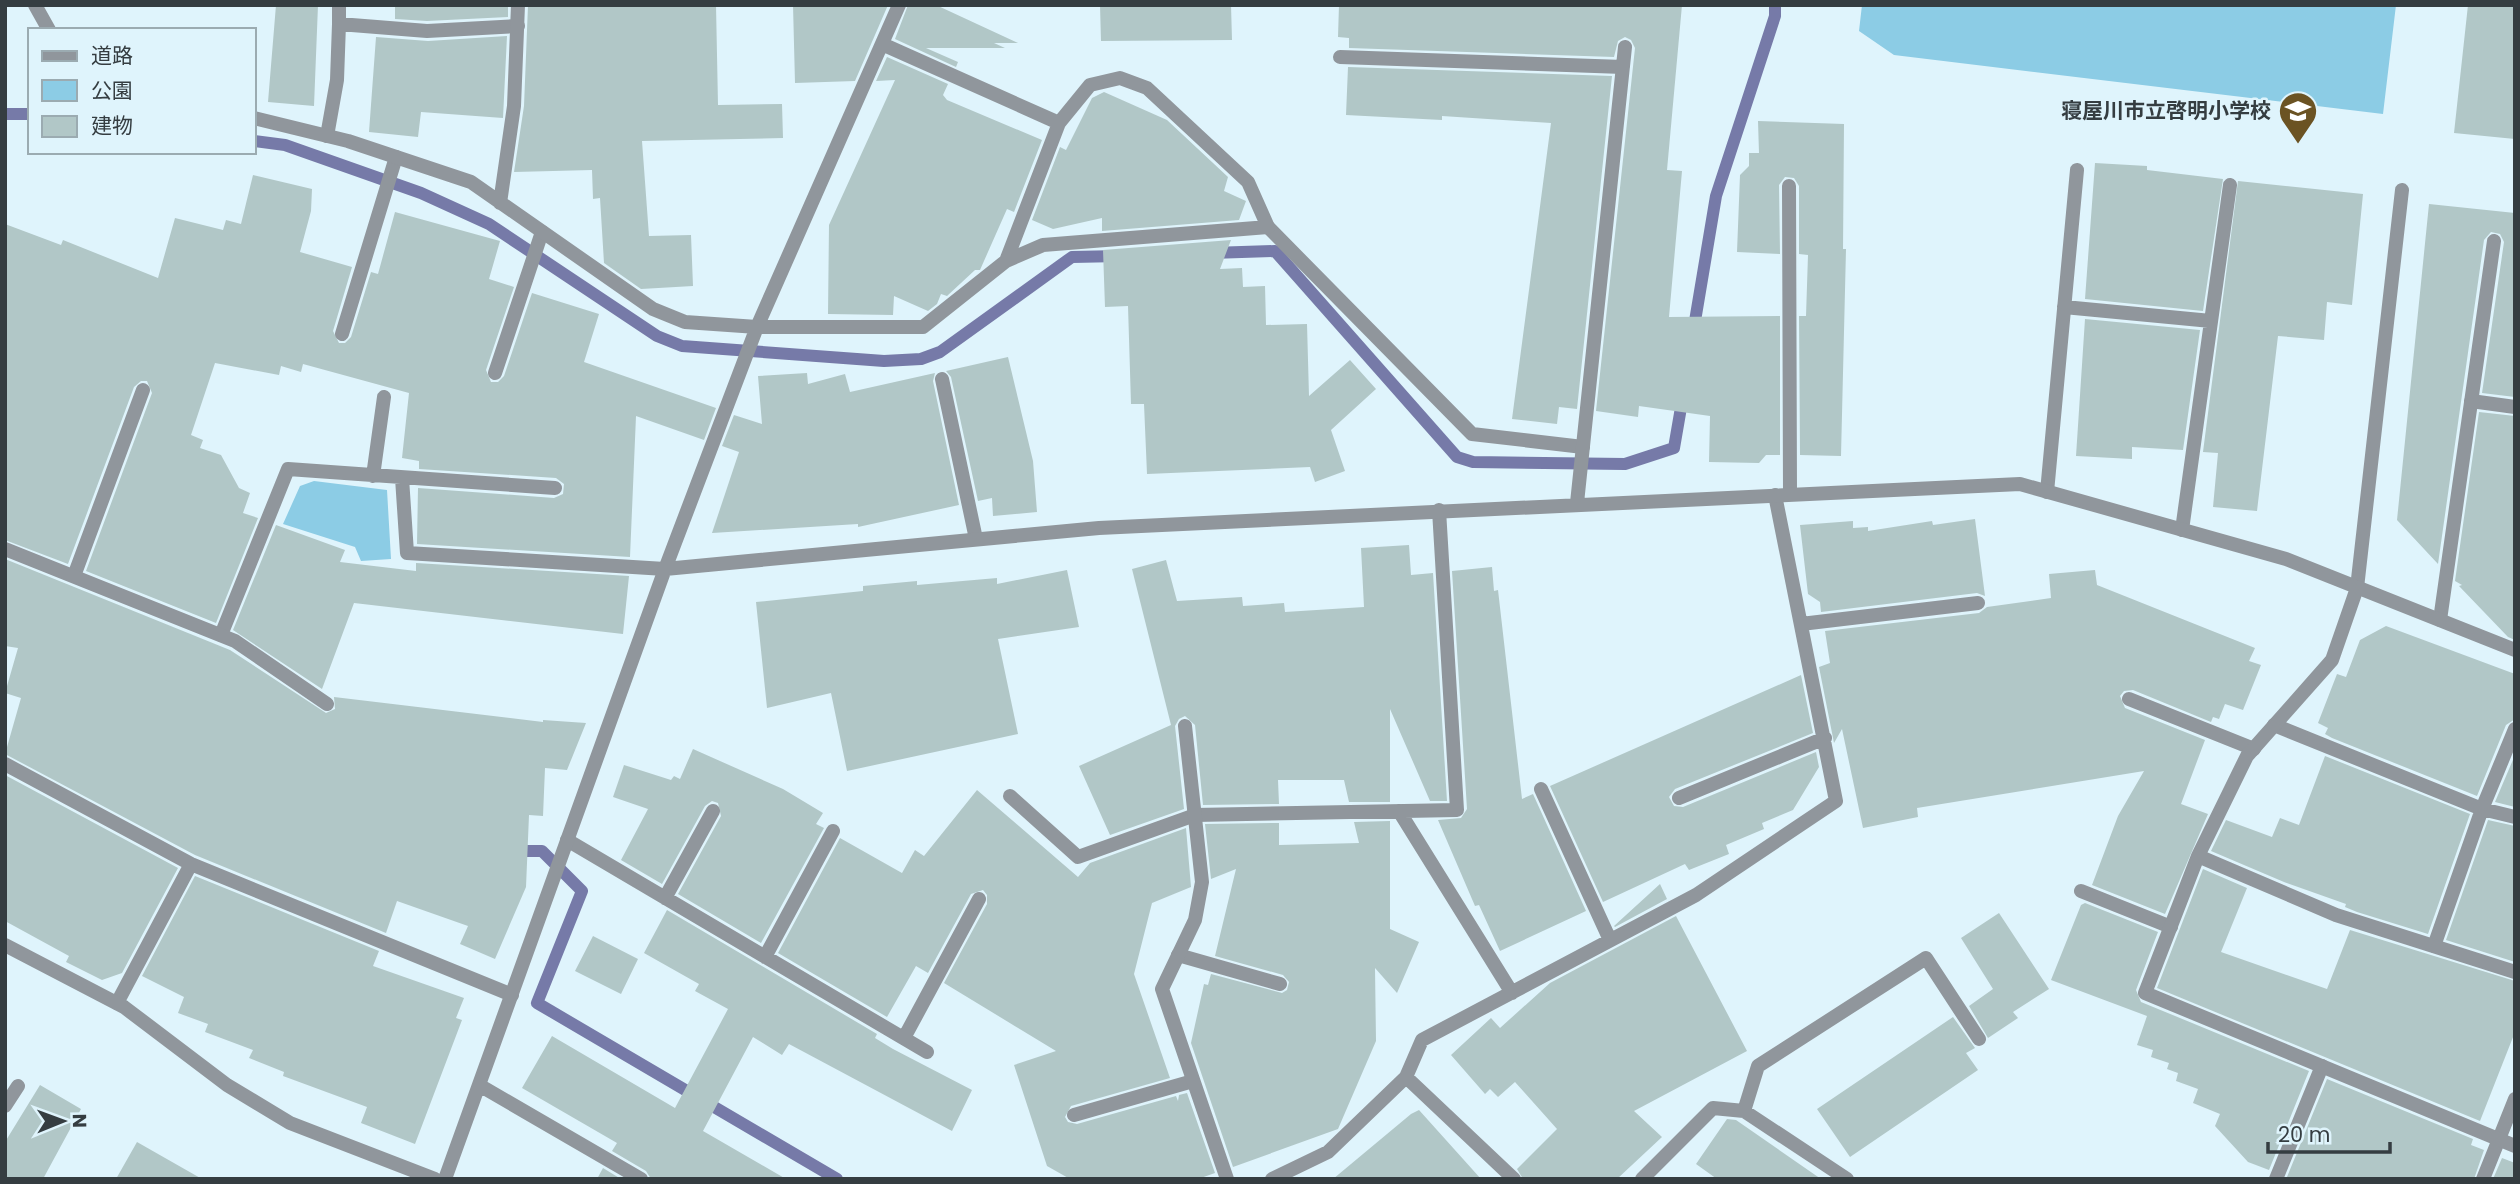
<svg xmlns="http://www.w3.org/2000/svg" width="2520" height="1184" viewBox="0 0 2520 1184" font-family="Poppins,'Noto Sans JP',sans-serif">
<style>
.green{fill:#8ccce5}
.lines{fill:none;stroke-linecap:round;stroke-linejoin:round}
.stream{stroke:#767aa8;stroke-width:12}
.building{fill:#b1c7c7}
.lane{stroke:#90969c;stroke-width:14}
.street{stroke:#90969c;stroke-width:14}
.labels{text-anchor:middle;stroke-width:5;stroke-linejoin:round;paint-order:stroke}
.poi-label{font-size:21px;font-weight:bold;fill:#353d41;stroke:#dff4fc;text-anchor:end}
</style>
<rect width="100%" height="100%" fill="#dff4fc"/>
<!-- green -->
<path class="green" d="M1862,5H2396L2383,114L1894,55L1859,31Z
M314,481L387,490L391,559L361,561L355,547L283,524L300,486Z"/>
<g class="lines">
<!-- stream -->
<path class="stream" d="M5,114H30
M254,141L285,145L421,193L489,224L657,336L682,346L884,361L921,359L940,352L1072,257L1120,256
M1211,253L1275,251L1457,457L1473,462L1625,464L1674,448L1683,396
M1693,333L1716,196L1775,16V5
M511,851H542L582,891L537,1003L837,1179"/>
</g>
<!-- building -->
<path class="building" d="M276,5H318L314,106L268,102Z
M395,5H508V17L427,21L395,19Z
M528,5H716L718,105L782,104L783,138L642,141L649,236L691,235L693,286L641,289L604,263L600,198L593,199L592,170L514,172L524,106Z
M793,5H888L855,81L795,83Z
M908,5H936L1018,43H994L1005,48H926L958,62L956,67L895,39Z
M1100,5H1231L1232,40L1101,41Z
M1339,5H1682L1667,170L1682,171L1669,317L1780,316V455H1766L1759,463L1709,462L1710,416L1639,406L1638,417L1596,411L1635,48L1631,40L1625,37L1618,41L1614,57L1349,48V38L1338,37Z
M2468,5H2515V139L2454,133Z
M507,36L503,118L421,112L418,137L369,132L376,37L428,41Z
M887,57L948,84L943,95L947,100L1042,140L1014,212L1007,209L980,270H975L947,296L941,294L937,304L928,311L894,296L893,315L828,314L829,225L895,80L876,81Z
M1348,67L1612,76L1577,409L1559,407L1557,424L1512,419L1551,123L1442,116V120L1346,115Z
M1104,92L1167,120L1228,177L1224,191L1246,201L1239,220L1102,231V218L1053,229L1032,220L1060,147L1066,150L1092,98Z
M1758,121L1844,124L1843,249H1846L1841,456L1800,455L1799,316H1806L1808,255L1799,254V186L1794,178L1785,177L1779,185L1780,254L1737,252L1740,175L1749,166V153H1759Z
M2095,163L2147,166V170L2223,179L2203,311L2085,299Z
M253,175L312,189L311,211L300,252L352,267L333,331L339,343H345L351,337L371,272L378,274L395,212L500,241L489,279L514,287L486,370L491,382H498L504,376L532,293L599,314L584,362L716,408L704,440L636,416L630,557L417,544L418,488L554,498L563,494L564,484L556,478L419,469V461L402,458L409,393L303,364L301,372L281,366L279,375L215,363L191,435L203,440L200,448L221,455L239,488L250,493L243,513L258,518L216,623L86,571L152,393L147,381H141L134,387L68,564L5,540V224L61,245L63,240L158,278L175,218L223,230L226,220L241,224Z
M2238,181L2363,194L2352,305L2327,302L2324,340L2278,336L2257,511L2213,507L2218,453L2203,452Z
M2429,204L2515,213V397L2482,393L2504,242L2500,234L2491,232L2484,240L2438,564L2397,520Z
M1231,240L1220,269L1242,268L1243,287L1265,286L1266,325L1307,324L1309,396L1350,360L1376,389L1331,430L1345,471L1315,482L1310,467L1147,474L1144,404H1131L1128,306L1105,307L1103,250Z
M2085,319L2200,330L2183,450L2132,447V459L2076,456Z
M1008,357L1033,461L1037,512L993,516L992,498L978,501L951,377L946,371Z
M807,373L808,384L845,374L850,392L935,373L933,381L959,505L858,527V524L712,533L739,452L722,446L734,415L762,424L758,376Z
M2479,412L2515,416V640L2508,637L2459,586L2462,585L2455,581Z
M1975,519L1985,596L1977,593L1821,612L1820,602L1808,594L1800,525L1853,521V528L1868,527V531L1932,521L1933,525Z
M276,525L345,550L340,562L416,571V563L629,576L623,634L354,603L322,689L233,630Z
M1409,545L1411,575L1433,573L1447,801H1430L1390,709V802H1349L1344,780H1278L1279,804L1203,805L1195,725L1185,716L1179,719L1175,726L1184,809L1110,835L1079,766L1171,725L1132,569L1166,560L1177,601L1242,597L1243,606L1284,603L1285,612L1364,607L1361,548Z
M5,559L230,650L326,713L335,709L334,697L543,722V720L586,723L567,770L545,768L543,816L529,815L526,887L495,959L460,944L468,926L397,901L386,933L195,855L5,754L21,698L5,693L18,648L5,646Z
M1492,567L1494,591L1498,590L1522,799L1533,794L1586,911L1500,951L1479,905L1475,906L1438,820L1461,818L1467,809L1452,571Z
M1067,570L1079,627L998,639L1018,734L847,771L831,693L767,708L756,602L863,591V586L917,581V585L997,578V584Z
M2095,570L2097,585L2255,648L2249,661L2261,665L2243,710L2225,704L2219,719L2213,717L2211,722L2133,690L2124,691L2120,696L2125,708L2205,740L2181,804L2208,814L2165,914L2092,885L2118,816L2144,771L1917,808L1918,817L1863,828L1842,729L1834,743L1819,667L1830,663L1825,631L1979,613L1987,607L2051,598L2049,574Z
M2386,626L2515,674V719L2506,725L2477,796L2332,738L2325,734L2328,728L2318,723L2337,674L2346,677L2360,640Z
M1801,675L1813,733L1675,789L1669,797L1674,806L1683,807L1816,752L1819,767L1793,810L1762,823L1764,829L1726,845L1729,854L1689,870L1685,864L1603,902L1550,786Z
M693,749L783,789L823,813L816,824L824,828L761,943L678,894L721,816L718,803L712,801L705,806L662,884L621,860L648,809L613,797L624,765L671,780L674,776L680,779Z
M2515,755V807L2495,802Z
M2325,756L2470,814L2428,934L2357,912L2345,907L2346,904L2284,882L2211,851L2226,820L2272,837L2280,818L2299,825Z
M5,775L178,868L122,973L102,980L66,962L69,956L5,921Z
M977,790L1078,877L1090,863L1186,828L1191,887L1152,903L1134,974L1170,1078L1071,1106L1065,1117L1068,1122L1077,1124L1176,1096L1178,1101L1179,1095L1187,1093L1215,1173L1198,1179H1070L1047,1166L1014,1065L1056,1051L944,983L987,904V895L983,890L971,894L928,973L916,966L887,1017L778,953L840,838L902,873L915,850L924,856Z
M2488,820L2515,826V962L2446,940Z
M1390,821V929L1419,942L1397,993L1375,968L1376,1041L1338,1129L1233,1167L1191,1043L1204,984L1208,985L1211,974L1282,993L1287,990L1289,982L1283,975L1215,956L1236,869L1211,879L1205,824L1279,823V845L1359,843L1354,822Z
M2203,869L2247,888L2221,952L2327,989L2350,930L2515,981V1032L2480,1121L2157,988Z
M195,876L379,951L373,966L464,998L456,1018L462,1020L415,1144L361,1123L367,1107L283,1076L284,1072L249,1058L253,1050L205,1032L208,1024L178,1013L184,997L142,976Z
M1660,884L1667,899L1615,927L1614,926Z
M2085,903L2158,932L2136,990L2141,1002L2309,1071L2269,1170L2248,1162L2215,1126L2220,1114L2193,1103L2198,1089L2176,1081L2178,1073L2167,1069L2169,1063L2151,1057L2153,1050L2137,1045L2147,1016L2051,980L2081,905Z
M667,910L877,1034L875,1038L893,1049L972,1090L952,1131L789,1044L782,1055L753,1037L703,1131L786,1179H651L646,1171L612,1151L617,1143L522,1088L552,1036L675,1108L728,1009L695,991L699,984L644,953Z
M1999,913L2049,989L2013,1012L2018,1018L1988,1038L1969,1006L1993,989L1961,938Z
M1676,916L1747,1051L1634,1111L1662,1137L1617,1179H1523L1517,1169L1557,1129L1515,1082L1498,1097L1490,1089L1485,1094L1451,1055L1491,1018L1500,1028L1550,983Z
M593,936L638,959L621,994L575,971Z
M1953,1017L1975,1048L1966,1053L1978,1070L1850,1157L1817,1109Z
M2327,1079L2473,1139L2471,1145L2484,1150L2474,1179L2287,1177Z
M40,1085L81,1109L43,1179H5V1142Z
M1419,1110L1481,1179H1333L1411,1114Z
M1727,1119L1736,1120L1821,1179H1717L1696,1164Z
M137,1142L202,1179H116Z
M2502,1158L2515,1163V1179H2493Z
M603,1168L621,1179H597Z"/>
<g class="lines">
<!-- lane -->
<path class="lane" d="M339,24V5
M327,136L337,80L339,24L427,31L518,26
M1789,186L1790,494
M1268,227L1472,434L1583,447
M2064,307L2211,321
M342,334L396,157
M495,373L542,232
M942,379L976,539
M2471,401L2515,407
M373,476L384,397
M402,478L407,553L665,569
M2047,492L2077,170
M2182,530L2230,185
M74,576L143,390
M2357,588L2402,190
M2440,620L2494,241
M1801,624L1978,603
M221,635L288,469L555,488
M2129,699L2254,749
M2274,725L2482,809L2515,817
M5,764L191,864L512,995
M1541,789L1610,940
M1010,796L1078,857L1195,815L1457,810L1439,510
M1679,798L1825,738
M1399,811L1512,993
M567,840L927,1052
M2081,891L2171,927
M665,898L713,811
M2434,946L2482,809L2515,729
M1178,955L1280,984
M765,957L833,831
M117,1003L191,864
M904,1038L979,899
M1406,1077L1514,1179
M5,1106L18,1086
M1744,1111L1758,1066L1926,958L1979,1039
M1074,1115L1193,1081
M1272,1179L1328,1152L1406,1077L1422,1040L1696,895L1836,801L1775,495
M1642,1179L1713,1108L1744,1111L1847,1179
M2276,1179L2322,1066
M2483,1179L2515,1099"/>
<!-- street -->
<path class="street" d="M35,5L49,30
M882,44L1059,123
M1340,57L1623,67
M254,118L348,141L471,182L653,309L685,322L757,327H923L1006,261L1043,245L1268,227L1248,182L1147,88L1120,78L1090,85L1059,123L1006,261
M500,203L514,106L518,5
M1577,503L1625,47
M5,549L235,641L327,704
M665,569L1099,528L2020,484L2286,559L2515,650
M2357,588L2332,660L2247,756L2198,856L2145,993L2515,1146
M1185,726L1202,882L1195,920L1162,989L1227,1179
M2198,856L2336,915L2515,972
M5,945L124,1007L227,1085L290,1123L435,1179
M479,1085L641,1179
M445,1179L665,569L757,327L899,5"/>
</g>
<!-- icons -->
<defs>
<g id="school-pin" transform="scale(2.0125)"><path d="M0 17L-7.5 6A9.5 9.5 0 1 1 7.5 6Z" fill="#6b5323" stroke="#dff4fc"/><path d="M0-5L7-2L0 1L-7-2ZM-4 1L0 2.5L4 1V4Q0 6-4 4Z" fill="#fff"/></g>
</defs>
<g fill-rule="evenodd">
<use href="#school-pin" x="2298" y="111"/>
</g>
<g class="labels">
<!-- poi labels -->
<g class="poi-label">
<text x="2271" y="118">寝屋川市立啓明小学校</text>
</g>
</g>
<!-- border -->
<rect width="2520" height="1184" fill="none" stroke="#353d41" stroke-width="14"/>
<!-- legend -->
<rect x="28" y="28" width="228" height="126" fill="#dff4fc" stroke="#9babb1" stroke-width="2"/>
<rect x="42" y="51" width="35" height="10" fill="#90969c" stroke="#9babb1" stroke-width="2"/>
<text x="91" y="63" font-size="21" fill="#353d41">道路</text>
<rect x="42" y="80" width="35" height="21" fill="#8ccce5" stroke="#9babb1" stroke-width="2"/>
<text x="91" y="98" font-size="21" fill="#353d41">公園</text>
<rect x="42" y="116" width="35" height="21" fill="#b1c7c7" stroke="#9babb1" stroke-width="2"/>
<text x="91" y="133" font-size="21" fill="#353d41">建物</text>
<!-- north arrow -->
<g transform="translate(63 1121) rotate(89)" stroke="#dff4fc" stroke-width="5" paint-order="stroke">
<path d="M0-5L12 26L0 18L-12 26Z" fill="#353d41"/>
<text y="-10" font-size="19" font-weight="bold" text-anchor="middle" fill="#353d41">N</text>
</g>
<!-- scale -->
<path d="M2268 1142v10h122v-10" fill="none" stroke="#353d41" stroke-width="3.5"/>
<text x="2278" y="1142" font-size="21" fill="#353d41" stroke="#dff4fc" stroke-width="5" paint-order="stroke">20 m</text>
</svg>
